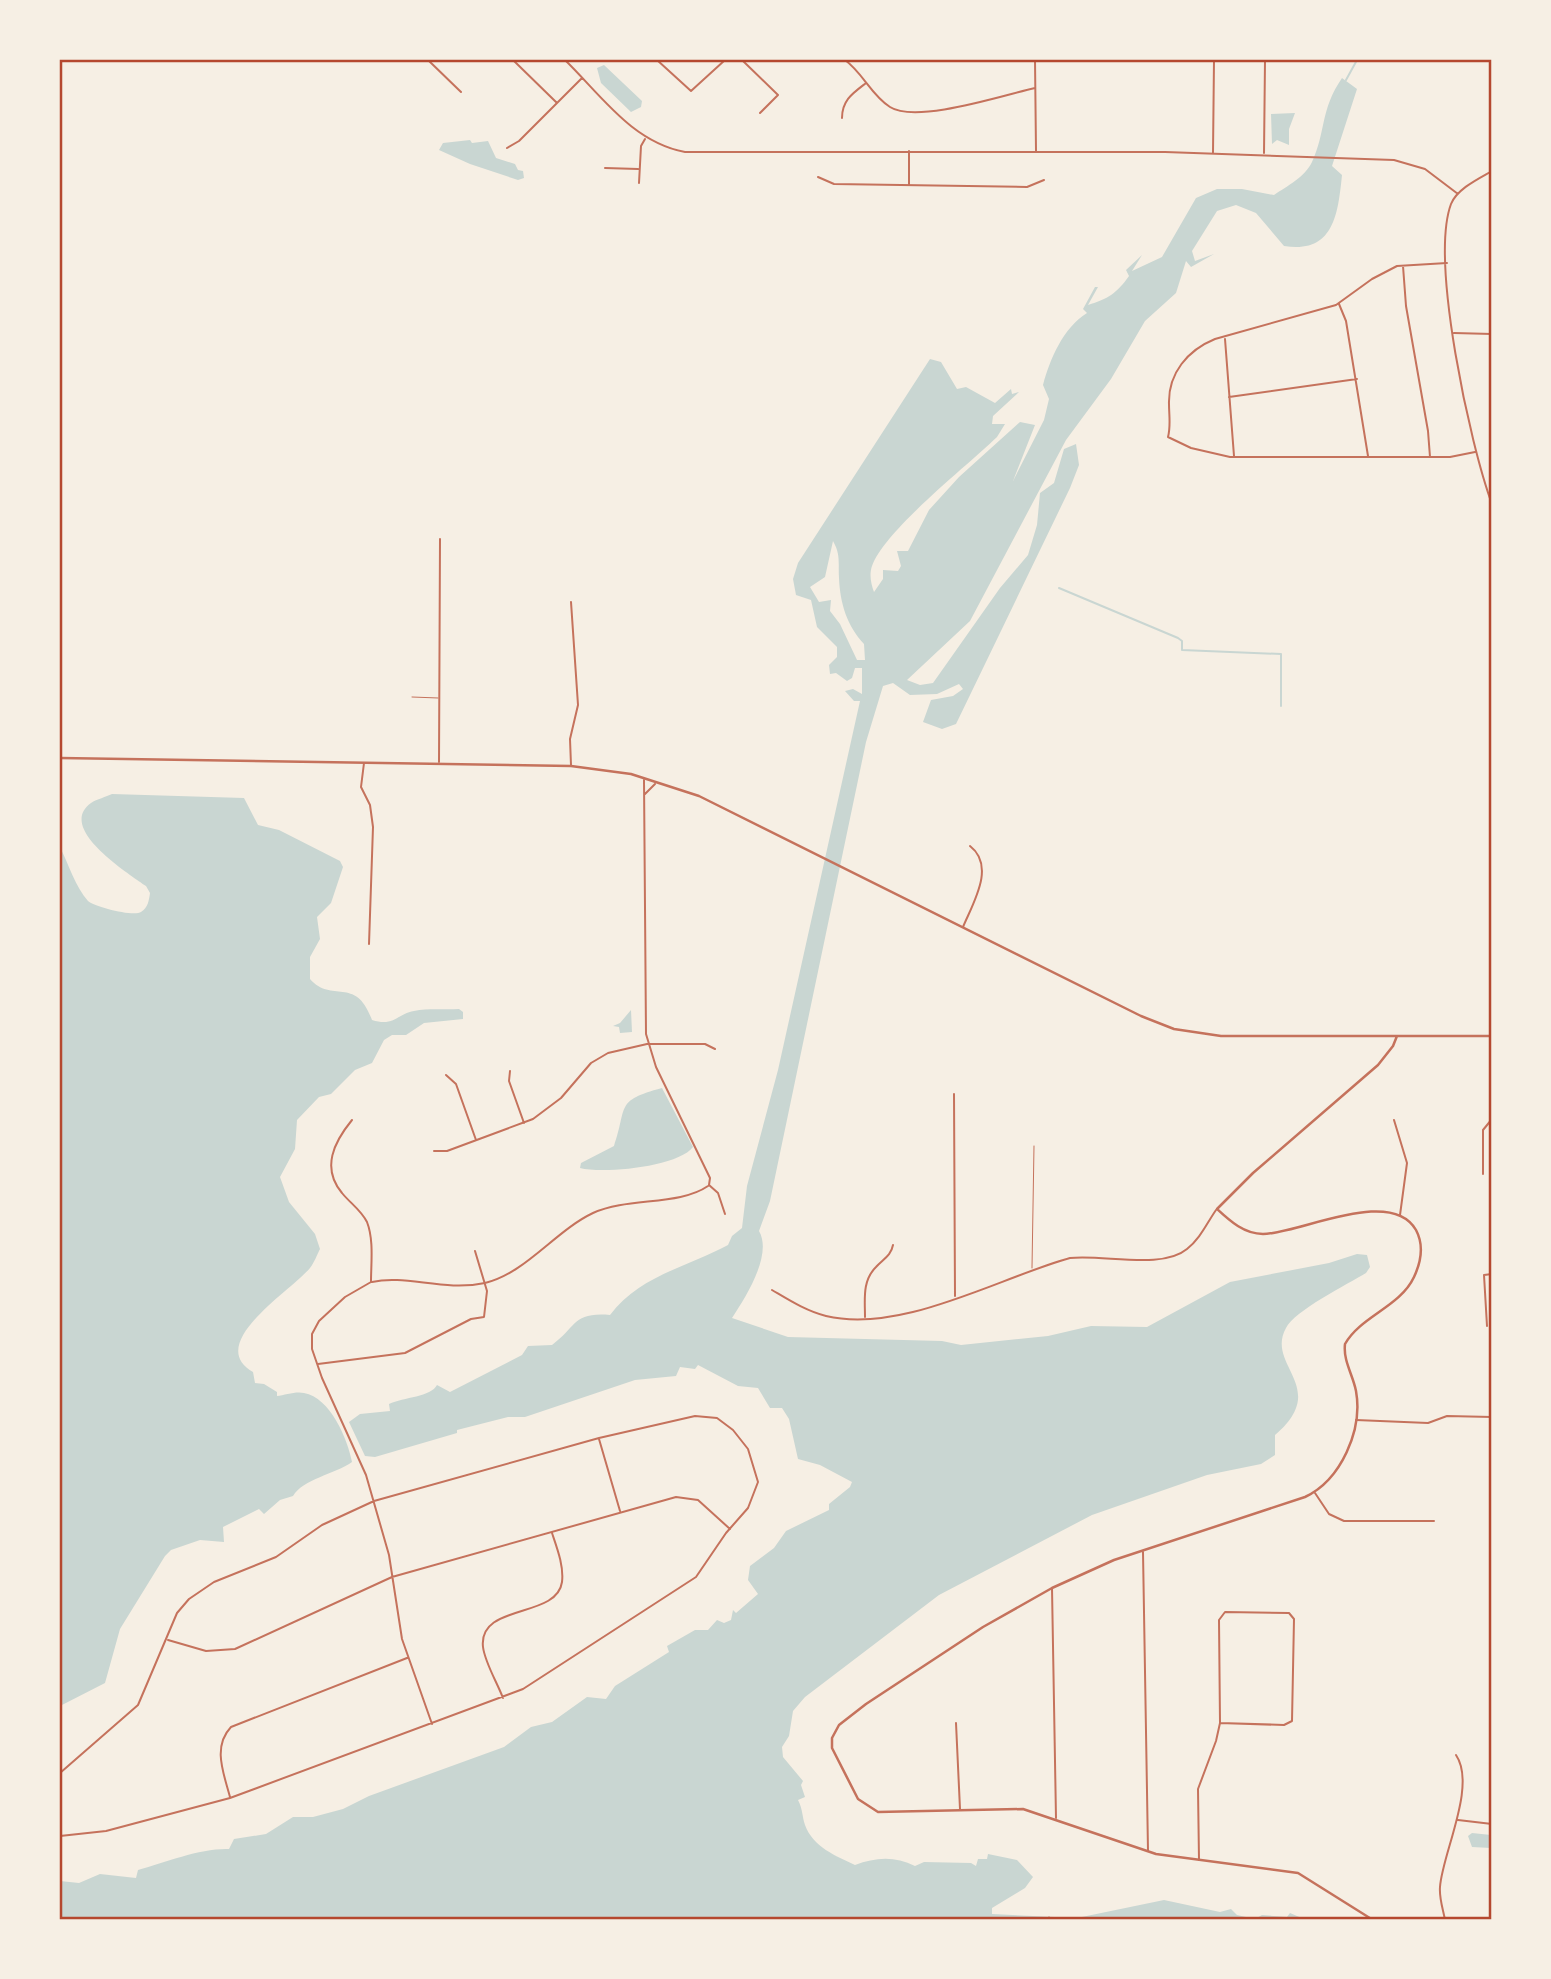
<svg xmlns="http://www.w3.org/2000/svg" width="1551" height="1979" viewBox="0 0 1551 1979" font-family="Rubik,sans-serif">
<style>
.water{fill:#c9d6d2;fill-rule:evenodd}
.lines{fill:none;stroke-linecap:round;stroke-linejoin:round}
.stream{stroke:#c9d6d2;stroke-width:2}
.path{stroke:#b5482f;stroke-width:1}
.service{stroke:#c5725c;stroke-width:1}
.minor{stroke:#c5725c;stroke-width:2}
.tertiary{stroke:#c5725c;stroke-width:2.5}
.neatline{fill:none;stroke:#b5482f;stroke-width:2.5}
</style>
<rect width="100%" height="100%" fill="#f6efe4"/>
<!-- water -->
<path class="water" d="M604,65L642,101L641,107L631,112L601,83L597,68Z
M1342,78L1357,89L1332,166L1342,175C1338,214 1334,254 1284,246L1256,213L1236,205L1217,211L1192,251L1195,261L1214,254L1191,267L1186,261L1176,293L1145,321L1111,379L1066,440L970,621L907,680L920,685L933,683L1000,588L1028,555L1037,525L1040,493L1054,483L1064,449L1076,444L1079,465L1070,488L956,724L942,729L923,722L931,700L953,696L963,689L959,684L937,694L910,695L893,683L883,686L866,742L770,1201L759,1231C773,1255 745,1298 732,1318L788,1337L942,1341L961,1345L1048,1336L1091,1326L1147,1327L1230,1282L1329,1263L1357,1254L1367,1255L1370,1267L1366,1273C1348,1284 1294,1311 1286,1328C1265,1366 1331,1387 1275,1435V1455L1261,1464L1207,1475L1092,1515L939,1595L805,1697L793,1711L789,1736L782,1747L783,1757L803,1781L801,1785L805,1797L798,1800C803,1810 802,1816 805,1825C813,1847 836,1856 855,1865C876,1857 895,1856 915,1866L924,1862L971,1863L976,1866L978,1859H987L988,1854L1017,1860L1033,1877L1025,1888L992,1908V1914L1077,1918L1164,1900L1220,1912L1231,1909L1237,1915L1255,1919L1262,1915L1287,1917L1290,1913L1304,1919L60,1920V1881L79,1883L100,1874L136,1878L138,1870C166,1862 201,1848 229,1849L234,1839L266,1834L293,1817H313L343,1809L369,1796L504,1747L531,1727L552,1722L587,1697L606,1699L615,1686L669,1652L667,1646L695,1630H708L717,1620L724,1623L731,1620L733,1610L736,1613L758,1594L748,1580L750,1566L774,1548L786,1531L829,1510V1504L850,1487L852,1482L820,1465L798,1459L789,1419L782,1408H770L758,1388L738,1386L698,1365L695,1369L680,1367L676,1376L635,1380L525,1417H508L457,1430V1433L375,1457L365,1456L349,1422L360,1414L390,1411L389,1404C404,1397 431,1397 437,1385L450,1392L522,1355L528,1346L552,1345C577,1327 572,1312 610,1315C639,1276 687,1267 728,1245L732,1236L742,1228L747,1186L778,1070L860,701H854L845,691L853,689L862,694V668H855L852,678L847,681L836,673L830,674L829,665L837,657V647L817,627L811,600L796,595L793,579L798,563L930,359L941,362L957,389L966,387L995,403L1011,389L1012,394L1019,392L993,416L992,424H1005L997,437C966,467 885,530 872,566C869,575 871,584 874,592L883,579V570L898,571L901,566L897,551H908L929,510L959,477L1020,422L1035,425L1013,481L1044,420L1049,399L1043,385C1050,359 1063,328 1087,313L1083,309L1095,287H1098L1088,305C1108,299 1117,293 1129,276L1126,270L1142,255L1132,271L1162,257L1196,198L1217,189H1242L1274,195C1287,186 1305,177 1312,162C1326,132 1320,110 1342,78ZM833,541C841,555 838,563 839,578C840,603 847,626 864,644L865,660H857L840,624L830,611L831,600L819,602L810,587L825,577Z
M1295,113L1289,129V145L1277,140L1272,144L1271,114Z
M470,140L472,143L488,141L496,158L515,164L518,170L523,171L524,178L518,180L470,164L439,150L443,143Z
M112,794L244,798L258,825L279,830L340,861L343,867L331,903L317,917L320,939L310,957V979C332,1004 356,975 372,1020C394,1027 397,1014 414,1011C428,1008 445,1010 459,1009L463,1012V1019L424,1023L406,1035H392L384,1040L372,1063L355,1070L331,1094L319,1097L297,1120L295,1149L280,1177L289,1202L315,1234L320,1249C317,1255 314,1263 310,1268C291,1291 204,1344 253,1372L255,1383L264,1384L277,1392V1396C285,1395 296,1391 304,1393C330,1397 348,1440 352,1462C335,1474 303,1479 293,1496L280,1500L264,1514L259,1509L223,1527L224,1542L200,1540L171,1550L165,1556L120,1629L105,1683L60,1706V847C68,863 76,888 88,901C95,907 134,917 141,912C148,908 149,900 150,893L146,886C128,873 56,828 91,803C97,799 106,797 112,794Z
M631,1010L632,1032L620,1033L619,1027L613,1026L620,1023Z
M662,1088L693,1147C678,1167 603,1174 580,1168L581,1163L614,1146C628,1106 614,1101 662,1088Z
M1472,1833L1491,1835V1848L1472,1847L1468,1836Z"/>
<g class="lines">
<!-- stream -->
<path class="stream" d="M1346,80L1357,60
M1059,588L1178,638L1182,641V650L1281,654V706"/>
<!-- path -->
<path class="path" d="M1049,1920V1917"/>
<!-- service -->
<path class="service" d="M412,697L438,698
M1032,1268L1034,1146"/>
<!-- minor -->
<path class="minor" d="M428,60L461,92
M513,60L556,102
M565,60C601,95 632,142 685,152H1165L1394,160L1425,169L1458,194
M657,60L691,91L725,60
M742,60L778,95L760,113
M845,60C863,73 871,95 890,107C916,124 1004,95 1035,88
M1035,60L1036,151
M842,118C842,100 853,93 866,83
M507,148L519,141L582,78
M909,151V184
M1213,152L1214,60
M1264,153L1265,60
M605,168L638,169
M1492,171C1478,179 1457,189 1451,204C1430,261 1470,445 1492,504
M818,177L834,184L1027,187L1044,180
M639,183L641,146L645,139
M1447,263L1397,266L1372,279L1336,305L1215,339C1188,350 1168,373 1169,404C1169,415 1171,426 1168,437L1191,448L1230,457H1450L1475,452
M1403,266L1406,306L1428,431L1430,457
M1339,304L1346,321L1368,456
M1454,333L1492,334
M1225,339L1234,456
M1229,397L1357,379
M439,762L440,539
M364,763L361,787L370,805L373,827L369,944
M571,765L570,739L578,705L571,602
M644,780L646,1034L656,1067L710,1178L709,1185L718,1193L725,1214
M645,794L655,784
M963,927C973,903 996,866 970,846
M510,1071L509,1081L524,1123
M446,1075L456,1084L476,1140
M954,1094L955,1296
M352,1120C334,1142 321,1168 342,1193C350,1203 361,1210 367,1222C374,1240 371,1263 371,1282L345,1297L319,1321L312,1334V1349L322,1378L366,1475L389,1555L402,1639L432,1724
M1394,1120L1407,1163L1400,1215
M434,1151H447L533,1119L561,1098L591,1063L608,1053L647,1044H705L715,1049
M1483,1174V1130L1492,1119
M372,1282C406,1274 443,1292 485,1283C526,1273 555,1231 593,1213C628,1197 679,1206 708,1186
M772,1290C789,1300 806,1311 826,1316C902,1334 998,1278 1070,1258C1103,1254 1162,1270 1187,1249C1200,1239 1207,1223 1216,1210
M865,1317C865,1299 862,1281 876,1267C883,1259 891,1256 893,1245
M1487,1326L1484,1275L1492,1274
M318,1364L405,1353L471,1319L484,1317L487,1291L475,1251
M1356,1420L1428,1423L1447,1416L1492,1417
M599,1439L620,1511
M1315,1493L1329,1514L1344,1521H1434
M1143,1552L1148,1851
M1052,1588L1056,1818
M168,1640L206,1651L235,1649L392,1577L676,1497L698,1500L730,1529
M503,1698C497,1682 485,1663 483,1647C478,1603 557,1619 562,1582C564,1566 557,1548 552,1533
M956,1723L960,1809
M60,1773L138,1705L177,1613L189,1599L214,1582L276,1557L322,1525L374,1501L599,1438L695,1416L717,1418L733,1430L748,1449L758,1482L748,1508L726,1533L696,1577L523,1689L230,1798L106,1831L60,1836
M230,1797C224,1774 212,1747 231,1727L407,1658
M1458,1820L1492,1824
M1199,1860L1198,1789L1216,1741L1220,1723L1219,1620L1225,1612L1289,1613L1294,1619L1292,1721L1284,1725L1220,1723
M1445,1920C1443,1909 1439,1898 1440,1887C1442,1854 1477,1786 1456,1755"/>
<!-- tertiary -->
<path class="tertiary" d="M60,758L571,766L631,774L699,796L1141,1016L1174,1029L1221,1036H1492
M1373,1920L1298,1873L1156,1854L1023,1809L878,1812L858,1799L832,1748V1738L839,1725L866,1704L983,1627L1052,1588L1114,1560L1305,1497C1341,1480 1363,1430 1356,1391C1353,1375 1343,1361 1345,1344C1361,1316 1400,1307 1414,1277C1421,1262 1424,1245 1416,1230C1391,1186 1299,1234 1263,1234C1244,1234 1230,1221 1217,1209L1253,1173L1378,1065L1393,1046L1397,1036"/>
</g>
<!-- border -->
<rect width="1551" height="1979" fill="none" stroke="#f6efe4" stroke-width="122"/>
<rect x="61" y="61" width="1429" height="1857" class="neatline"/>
</svg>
